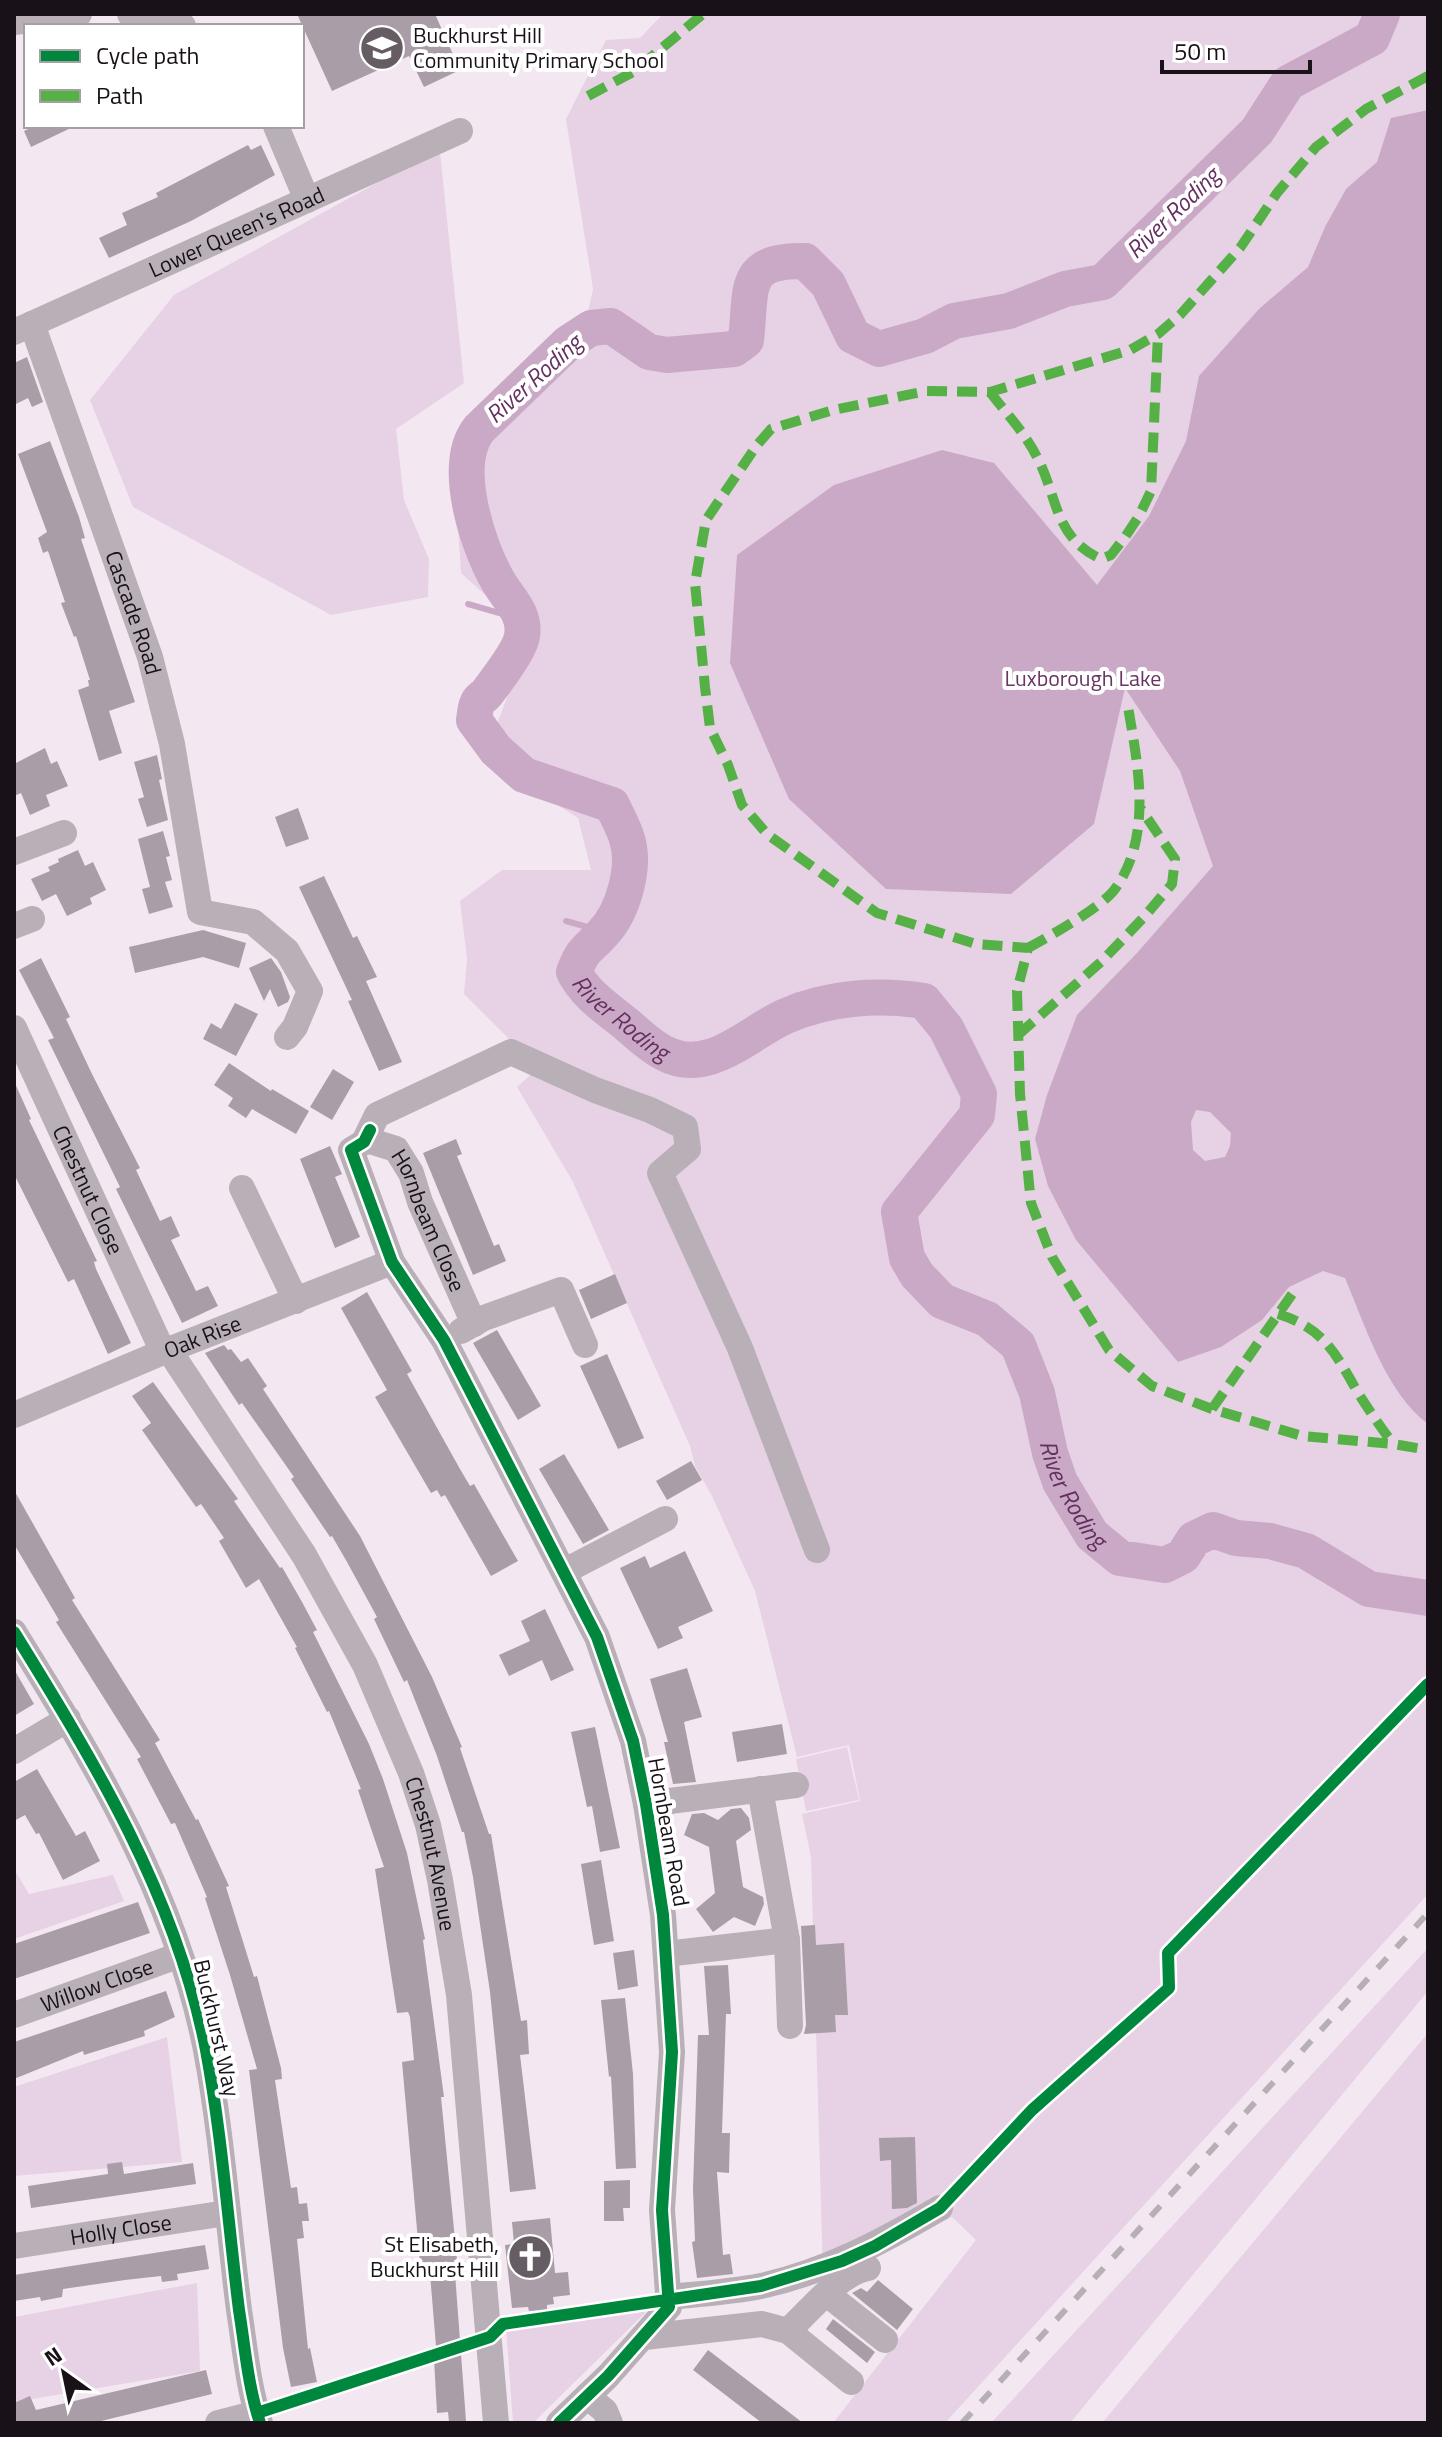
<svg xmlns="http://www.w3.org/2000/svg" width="1442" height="2437" viewBox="0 0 1442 2437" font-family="'Titillium Web',sans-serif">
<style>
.green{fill:#e7d1e5}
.water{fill:#caa9c6;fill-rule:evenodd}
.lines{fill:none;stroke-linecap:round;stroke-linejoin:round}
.stream{stroke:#caa9c6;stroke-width:6}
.river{stroke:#caa9c6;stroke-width:36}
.building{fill:#a99da8}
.minor{stroke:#b8b0b6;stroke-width:26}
.rail{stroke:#b7afb6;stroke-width:6;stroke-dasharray:14 14;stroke-linecap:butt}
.quiet{stroke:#55b145;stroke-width:10;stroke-dasharray:20 10;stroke-linecap:butt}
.cycleway-casing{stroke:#fff;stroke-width:17}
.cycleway{stroke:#00873e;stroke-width:12}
.labels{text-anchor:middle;stroke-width:8;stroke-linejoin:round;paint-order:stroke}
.poi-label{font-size:22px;fill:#181117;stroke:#fff;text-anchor:start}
.street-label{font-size:22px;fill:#181117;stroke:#fff}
.park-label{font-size:22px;fill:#693565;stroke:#fff}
.water-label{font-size:24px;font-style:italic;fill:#643060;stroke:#fff}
</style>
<rect width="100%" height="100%" fill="#f3e8f2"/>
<!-- green -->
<path class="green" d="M663,14H1428V1894L945,2423H833L976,2240L952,2217L823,2276L811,1857L802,1814L860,1801L849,1745L797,1757L755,1591L712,1496L695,1466L690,1446L573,1182L517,1087L538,1068L464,994L467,959L460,901L502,870H591L578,818L484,759L519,665L513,620L461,573L457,510L474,443L579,353L593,289L566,119L606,40L640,38Z
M440,152L464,383L396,429L404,500L429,559L428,597L331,615L133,507L90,400L174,295L391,175Z
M847,1747L859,1800L806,1811L796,1759Z
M14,1869L29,1894L113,1875L124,1901L14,1939Z
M1428,1948V1991L1070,2423H991Z
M1428,2033V2423H1102Z
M167,2037L182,2162L14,2176V2087Z
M197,2283L200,2371L14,2402V2317Z
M655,2297L652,2306L533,2423H513L506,2327Z"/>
<!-- water -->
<path class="water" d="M1428,110V1424C1386,1393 1365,1325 1345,1278L1323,1271L1289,1287L1262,1320L1221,1347L1178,1362L1076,1240L1048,1186L1035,1139L1047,1095L1077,1015L1137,953L1213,866L1180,771L1125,688L1094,824L1011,894L886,889L789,799L730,663L737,555L834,485L942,450L994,463L1097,585L1149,516L1186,441L1199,376L1259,309L1308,267L1325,227L1346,189L1377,162L1391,118ZM1196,1110L1210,1112L1231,1133L1230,1146L1225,1157L1205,1161L1193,1150L1191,1122Z"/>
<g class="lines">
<!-- stream -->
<path class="stream" d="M468,604L520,619
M566,921L605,932"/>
<!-- river -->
<path class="river" id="s1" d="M1382,14L1372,38L1288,83L1257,131L1103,282L1065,289L1009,311L954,321L925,336L879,349L853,336L828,284L805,261C741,260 752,288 746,340L734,349L667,355L649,352L611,326L591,328L568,343L479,429C451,464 477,545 498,581C508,599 526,613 522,636C520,650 496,681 487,693C484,697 480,698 478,702C475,706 475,715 474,720L496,750L524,775L612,805C617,816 624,828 627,839C636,867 623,912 603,933C587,951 584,947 574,972C586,995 605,1007 625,1023C637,1033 650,1046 664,1053C709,1077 749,1032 786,1016C829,997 879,994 924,1001L946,1028L979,1094L977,1115L899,1212L907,1258L917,1275L942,1301L987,1319L1018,1345L1037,1393L1050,1453L1060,1482L1092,1535L1120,1558L1165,1565L1183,1556L1194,1539L1213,1530L1236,1538L1270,1541L1306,1551L1369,1589L1428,1598"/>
</g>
<!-- building -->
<path class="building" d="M297,14H435L460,70L424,87L409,56L332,91Z
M35,126H75L31,147L24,131Z
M248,145L251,150L261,145L275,175L191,221L109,258L99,238L127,225L122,213L158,197L156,193Z
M27,357L43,402L32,407L28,398L14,405V363Z
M50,441L79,517L85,538L81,539L135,702L109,711L122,753L99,761L78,690L89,686L88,680H90L76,636L74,637L61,603L65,602L48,551L43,553L38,538L47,532L18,454Z
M45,748L51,764L57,761L68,786L46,795L50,806L30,815L21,793L14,796V764Z
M157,755L162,779L159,780L168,820L147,827L138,799L144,797L134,762Z
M298,808L309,839L286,847L275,817Z
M163,831L170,856L166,857L172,880L165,882L173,907L149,914L142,889L150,887L138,839Z
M78,850L85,866L93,862L106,890L90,898L92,904L67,916L56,894L42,901L31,879L50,871L48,867L59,862L58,859Z
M324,876L353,938L357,936L377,977L366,981L402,1062L379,1071L348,1001L352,1000L299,887Z
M203,930L246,943L239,968L203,957L135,973L129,947Z
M41,958L70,1017L66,1019L92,1074L140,1168L136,1170L160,1221L171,1216L180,1236L171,1240L196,1291L208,1286L218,1306L182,1323L116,1189L120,1187L48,1040L54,1038L19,970Z
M271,958L281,972L290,997L288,1002L278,1007L270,989L264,1001L249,968Z
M235,1003L258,1014L236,1056L203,1039L211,1023L221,1029Z
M229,1063L271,1091L272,1089L309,1111L296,1134L252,1109L246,1118L228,1106L233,1098L214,1085Z
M333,1069L354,1082L332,1120L310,1107Z
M14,1081L31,1119L29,1120L97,1261L94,1262L96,1269L131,1343L108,1354L74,1279L68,1282L14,1174Z
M456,1139L462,1154L457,1156L494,1246L499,1244L506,1261L473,1275L423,1153Z
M330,1146L342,1174L335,1177L360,1237L335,1248L300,1159Z
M615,1274L627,1303L591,1319L579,1290Z
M367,1292L412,1371L407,1374L460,1469L470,1486L474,1484L518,1561L491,1576L445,1495L441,1497L437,1490L431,1493L375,1397L387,1390L341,1308Z
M497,1330L541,1406L518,1420L473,1343Z
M224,1345L228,1350L231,1349L241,1362L248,1358L267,1386L263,1389L360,1536L432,1677L462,1747L460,1748L489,1834H491L521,2021L527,2020L529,2054L520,2055L536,2189L510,2192L490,1992L473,1877L464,1832H462L437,1756L407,1680L404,1682L374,1619L377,1617L347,1562L332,1536L330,1537L291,1479L294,1477L242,1403L239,1405L205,1353Z
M607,1354L644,1438L618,1449L580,1366Z
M153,1382L238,1499L234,1501L280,1568L282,1567L302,1602L317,1630L313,1632L369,1744L383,1779L407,1853L425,1939L423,1940L444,2097H441L457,2260H454L466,2421L449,2422L448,2412L437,2413L434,2359L437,2358L429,2262L420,2263L402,2062L414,2060L410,2017L408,2012L397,2013L375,1869L384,1867L358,1790L361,1789L329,1711L327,1712L295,1648L297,1647L259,1579L246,1588L219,1541L224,1538L201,1504L196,1507L142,1430L151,1423L132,1396Z
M564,1454L609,1530L583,1544L539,1469Z
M691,1461L702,1480L667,1500L656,1481Z
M14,1490L75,1598L72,1600L160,1740L155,1743L196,1820L198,1819L229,1886L226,1887L254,1977L257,1976L281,2068L282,2079L275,2080L291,2188L297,2187L299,2204L307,2203L309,2221H302L304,2238L297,2239L308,2349L310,2348L317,2382L291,2387L283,2348L249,2070L257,2069L230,1975L205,1898L207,1897L175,1823L171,1824L137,1759L141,1757L56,1622L59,1620L14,1544Z
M685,1551L713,1611L678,1627L683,1638L658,1649L620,1568L645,1556L650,1568Z
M545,1609L574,1670L551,1681L542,1660L509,1676L499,1655L530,1641L521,1621Z
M687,1668L702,1717L684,1722L696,1782L673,1784L664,1742H668L650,1679Z
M14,1669L34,1704L14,1716Z
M782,1724L787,1754L737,1762L732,1732Z
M595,1727L620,1848L600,1852L592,1806L587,1807L571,1732Z
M37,1769L76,1836L85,1831L100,1861L63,1880L39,1833L36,1834L25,1815L14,1821V1782Z
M741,1808L749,1818L751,1830L736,1841L743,1887L763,1897L764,1904L755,1926L734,1917L713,1932L696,1909L715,1893L709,1847L684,1835L692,1814L704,1813L718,1820L731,1809Z
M601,1860L614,1941L594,1945L581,1864Z
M138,1902L150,1933L14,1979V1944Z
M815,1925L816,1945L844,1943L848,2015H835L836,2032L804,2034L806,2025L801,1926Z
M634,1950L638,1986L618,1990L613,1953Z
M728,1965L731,2014H726L722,2133H730L729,2173L717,2172L723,2255L730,2254L733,2274L697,2278L692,2242L695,2241L693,2189L698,2035H709L704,1966Z
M166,1991L175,2017L144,2031L145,2036L84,2055L83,2051L14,2079V2042Z
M625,1998L633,2074L636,2168L616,2169L611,2076L609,2077L601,2000Z
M915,2137L917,2203L907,2208L892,2209L891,2160L880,2161L879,2138Z
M122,2162L124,2174L193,2163L196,2184L31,2208L28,2186L108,2174L107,2164Z
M630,2180V2208H623L624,2221H604V2181Z
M550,2218L555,2273L568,2272L570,2295L553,2297L554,2304L547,2305V2310L529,2311L528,2307L512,2308L505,2245L514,2244L512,2222Z
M205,2245L209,2269L177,2274L178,2280L162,2282L161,2276L125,2280L63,2289L62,2297L41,2301L40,2297L14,2301V2275Z
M878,2280L913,2309L897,2330L852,2293L861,2288L867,2292Z
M833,2319L875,2352L867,2363L826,2329Z
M708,2350L803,2423H762L693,2370Z
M206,2370L212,2394L93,2423H14V2403L30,2396L36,2410Z"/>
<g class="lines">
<!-- minor -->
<g class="minor">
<path d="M130,14L183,26"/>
<path d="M14,22L79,14"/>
<path d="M276,126L307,200"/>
<path id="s2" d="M32,324L150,657L172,744L200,912L253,922L287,951L310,991L295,1027L287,1037"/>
<path id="s3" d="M14,332L460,131"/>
<path d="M14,852L64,833"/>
<path d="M14,926L32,919"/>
<path id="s4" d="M14,1028L163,1352"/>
<path id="s5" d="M364,1142L370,1141L396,1149L411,1173L420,1202L474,1324"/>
<path d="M242,1188L296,1301"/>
<path d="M461,1331L484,1318L561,1290L585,1345"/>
<path id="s6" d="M169,1350L304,1555L365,1665L411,1773L428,1825L440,1880L459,1995L496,2423"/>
<path id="s7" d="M14,1415L163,1352L392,1262"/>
<path d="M565,1571L665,1519"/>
<path d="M14,1632C95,1763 176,1896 206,2050C222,2136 228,2223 239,2310C245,2348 248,2386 260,2423"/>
<path d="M14,1751L68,1719"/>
<path d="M760,1789L787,1940L790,2026"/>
<path d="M646,1804L796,1785"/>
<path d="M666,1954L787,1940"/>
<path id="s8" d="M14,2015L180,1955"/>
<path id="s9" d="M14,2246L226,2213"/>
<path d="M827,2294L885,2340"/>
<path d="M669,2297C700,2294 731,2292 761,2286C826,2272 883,2241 940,2208"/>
<path d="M788,2331C809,2311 840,2273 868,2268"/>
<path d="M644,2337L762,2324L788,2331L851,2382"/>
<path d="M587,2396L605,2411L610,2423"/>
<path d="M218,2423L257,2413"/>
<path d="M559,2423L608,2376L669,2307L662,2210L672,2052L663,1915L646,1804L633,1741L597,1637L444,1340L392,1262L351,1150L364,1142L377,1115L511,1052L595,1090L650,1110L685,1127L688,1149L660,1173L740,1348L817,1550"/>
</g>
<!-- rail -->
<path class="rail" d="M962,2423L1428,1913"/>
<!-- quiet -->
<path class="quiet" d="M1428,76L1366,109L1316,147L1277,193L1240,248L1180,315L1158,334L1130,350L990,392L927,391L833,410L771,429L757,445L706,520L695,583L705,687L710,728L728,765L742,805L767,834L877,913L976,944L1028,948L1017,991L1020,1094L1031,1203L1052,1257L1109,1350L1152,1386L1212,1409L1302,1436L1393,1444L1428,1450
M588,96L633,72L703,14
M990,392C1006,413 1025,433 1037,457C1058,497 1054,538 1101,559L1111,555L1125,537L1139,516L1151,491L1158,334
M1028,948C1050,936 1102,907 1115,889C1153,836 1138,766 1128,707
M1018,1035L1101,962L1145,916L1172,884L1175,859L1139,806
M1278,1314C1324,1328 1335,1353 1357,1391C1368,1409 1380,1426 1393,1444
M1212,1409L1295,1290"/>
<!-- cycleway casing -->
<g class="cycleway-casing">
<path id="cycleway" d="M370,1130L364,1142L351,1150L392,1262L444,1340L597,1637L633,1741L646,1804L663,1915L672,2052L662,2210L669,2307L608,2376L559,2423
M14,1632C95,1763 176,1896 206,2050C222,2136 228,2223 239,2310C245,2348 248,2386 260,2423
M257,2413L490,2337L503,2324L761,2286L842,2261L875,2246L940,2208L1032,2110L1169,1988L1168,1953L1428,1684"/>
</g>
<!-- cycleway -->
<use href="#cycleway" class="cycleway"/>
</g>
<!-- icons -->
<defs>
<g id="school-disc" transform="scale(2.3)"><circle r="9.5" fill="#655c64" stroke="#fff"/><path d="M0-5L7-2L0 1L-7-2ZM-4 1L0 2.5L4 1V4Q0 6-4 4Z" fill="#fff"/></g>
<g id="church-disc" transform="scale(2.3)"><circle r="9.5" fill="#655c64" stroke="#fff"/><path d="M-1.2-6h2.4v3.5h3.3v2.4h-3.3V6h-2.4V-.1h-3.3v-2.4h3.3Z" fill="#fff"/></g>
</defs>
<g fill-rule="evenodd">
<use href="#school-disc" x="382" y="48"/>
<use href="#church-disc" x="530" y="2257"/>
</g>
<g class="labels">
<!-- poi labels -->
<g class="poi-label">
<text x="413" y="43">Buckhurst Hill<tspan x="413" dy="25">Community Primary School</tspan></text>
<text x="499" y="2252" text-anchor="end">St Elisabeth,<tspan x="499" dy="25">Buckhurst Hill</tspan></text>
</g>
<!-- street labels -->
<g class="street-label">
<text dy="8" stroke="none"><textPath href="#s3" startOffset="244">Lower Queen's Road</textPath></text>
<text dy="8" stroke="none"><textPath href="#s2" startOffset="306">Cascade Road</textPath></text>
<text dy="8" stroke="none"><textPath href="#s4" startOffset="178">Chestnut Close</textPath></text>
<text dy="8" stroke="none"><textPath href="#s5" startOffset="112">Hornbeam Close</textPath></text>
<text dy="8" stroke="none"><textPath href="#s7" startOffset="204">Oak Rise</textPath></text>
<text transform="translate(669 1832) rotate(80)" y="8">Hornbeam Road</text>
<text dy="8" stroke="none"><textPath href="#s6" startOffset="572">Chestnut Avenue</textPath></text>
<text dy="8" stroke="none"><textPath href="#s8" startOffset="88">Willow Close</textPath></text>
<text transform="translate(217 2028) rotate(77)" y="8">Buckhurst Way</text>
<text dy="8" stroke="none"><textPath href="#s9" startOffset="108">Holly Close</textPath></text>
</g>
<!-- park labels -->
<g class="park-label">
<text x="1083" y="686">Luxborough Lake</text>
</g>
<!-- water labels -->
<g class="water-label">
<text transform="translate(1173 213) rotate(-44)" y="8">River Roding</text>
<text transform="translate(534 379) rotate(-42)" y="8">River Roding</text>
<text dy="8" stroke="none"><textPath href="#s1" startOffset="1926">River Roding</textPath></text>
<text dy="8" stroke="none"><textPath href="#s1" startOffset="2862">River Roding</textPath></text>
</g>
</g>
<!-- border -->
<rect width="1442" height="2437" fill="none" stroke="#181117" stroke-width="32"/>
<!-- legend -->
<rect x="24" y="24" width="280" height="104" fill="#ffffff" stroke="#a3a0a2" stroke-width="2"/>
<rect x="40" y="50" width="40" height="12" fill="#00873e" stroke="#a3a0a2" stroke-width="2"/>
<text x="96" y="64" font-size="24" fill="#181117">Cycle path</text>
<rect x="40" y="90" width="40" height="12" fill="#55b145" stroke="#a3a0a2" stroke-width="2"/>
<text x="96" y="104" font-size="24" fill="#181117">Path</text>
<!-- north arrow -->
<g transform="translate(64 2373) rotate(327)" stroke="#ffffff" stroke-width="6" paint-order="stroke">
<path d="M0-6L14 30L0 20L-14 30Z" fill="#181117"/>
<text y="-12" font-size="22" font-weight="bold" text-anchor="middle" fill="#181117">N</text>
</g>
<!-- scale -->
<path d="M1162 60v12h148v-12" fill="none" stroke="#181117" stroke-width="4"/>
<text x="1174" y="60" font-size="24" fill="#181117" stroke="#ffffff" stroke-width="6" paint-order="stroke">50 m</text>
</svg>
